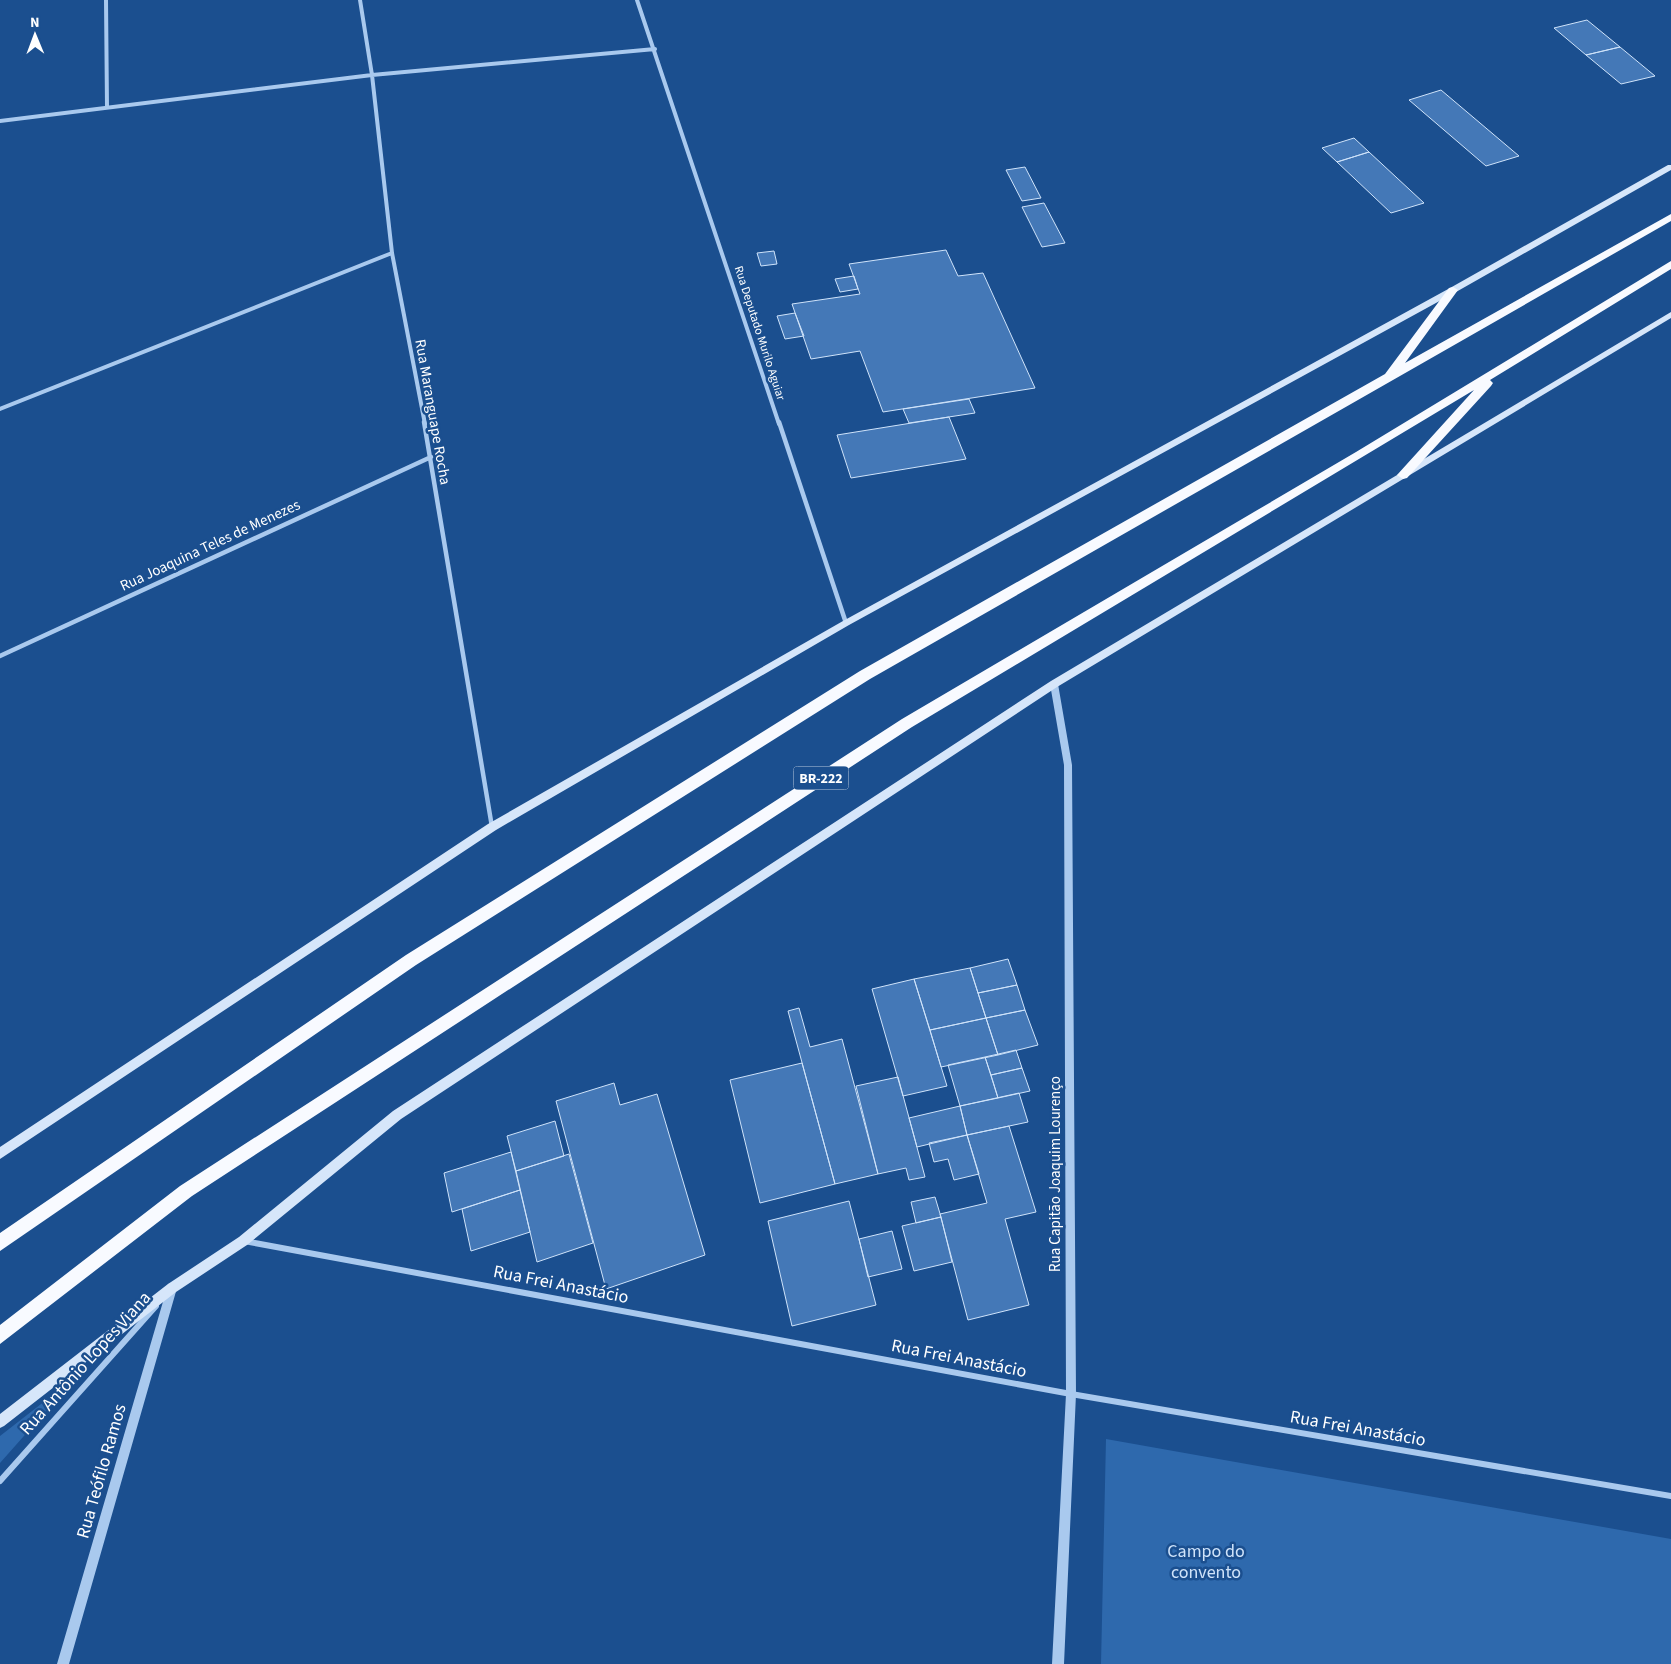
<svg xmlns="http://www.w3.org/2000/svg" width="1671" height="1664" viewBox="0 0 1671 1664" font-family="'Source Sans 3',sans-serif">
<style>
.green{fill:#2e69ad}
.building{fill:#4478b7;stroke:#cfe3fa}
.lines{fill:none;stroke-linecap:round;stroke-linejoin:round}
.minor-far2{stroke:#a9c9ee;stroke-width:4}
.minor-far1{stroke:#a9c9ee;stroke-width:4.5}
.minor{stroke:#a9c9ee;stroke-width:6}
.tertiary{fill:#a9c9ee;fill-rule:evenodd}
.secondary{fill:#d6e6fa;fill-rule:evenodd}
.trunk{fill:#f8faff;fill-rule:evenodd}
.labels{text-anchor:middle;stroke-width:5;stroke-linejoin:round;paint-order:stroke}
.far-street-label{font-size:12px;fill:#fff;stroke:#1b4f8f}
.shield{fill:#1b4f8f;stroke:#bbcadd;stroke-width:1}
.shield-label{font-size:14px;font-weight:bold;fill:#fff}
.street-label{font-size:15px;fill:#fff;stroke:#1b4f8f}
.near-street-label{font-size:18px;fill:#fff;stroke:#1b4f8f}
.near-park-label{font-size:18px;fill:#cfe3fa;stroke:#1b4f8f}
</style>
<rect width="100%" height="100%" fill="#1b4f8f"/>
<!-- green -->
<path class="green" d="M77,1376L0,1463V1436Z
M1106,1439L1671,1539V1664H1101Z"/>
<!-- building -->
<path class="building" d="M1587,20L1620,47L1586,55L1554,28Z
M1620,47L1655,76L1621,84L1586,55Z
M1441,90L1519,156L1486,166L1409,100Z
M1354,138L1369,152L1337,162L1322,148Z
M1369,152L1424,203L1391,213L1337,162Z
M1025,167L1041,198L1022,201L1006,170Z
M1044,203L1065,243L1042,247L1022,207Z
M946,250L958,276L983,273L1035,388L883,412L860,351L811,359L792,304L860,294L849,264Z
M774,251L777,264L761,266L757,253Z
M854,276L858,289L840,292L835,279Z
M795,313L804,336L785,339L777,316Z
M969,399L975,413L909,423L903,409Z
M949,417L966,459L851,478L837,435Z
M1008,959L1017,985L978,993L970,968Z
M970,968L986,1018L930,1030L914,979Z
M914,979L947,1086L903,1096L872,989Z
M1017,985L1025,1010L986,1018L978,993Z
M799,1008L810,1047L842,1039L878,1174L835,1184L788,1011Z
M1025,1010L1038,1045L998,1055L986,1018Z
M986,1018L998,1055L941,1067L930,1030Z
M1016,1050L1022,1068L991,1075L985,1057Z
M985,1057L998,1098L960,1106L948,1065Z
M802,1063L835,1184L760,1203L730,1080Z
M1022,1068L1030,1091L998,1098L991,1075Z
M898,1077L925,1177L909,1180L906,1168L878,1174L856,1086Z
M614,1083L620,1105L657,1094L705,1255L606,1289L556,1101Z
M1019,1093L1028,1122L967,1135L960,1106Z
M960,1106L967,1135L917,1147L909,1118Z
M555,1121L564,1156L516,1171L507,1136Z
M1009,1126L1036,1212L1005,1219L1029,1305L968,1320L940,1214L987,1203L967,1135Z
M967,1135L979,1174L954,1180L948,1159L934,1162L929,1143Z
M511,1152L520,1190L452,1212L444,1173Z
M569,1154L593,1243L537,1262L516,1171Z
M520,1190L530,1232L471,1251L462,1209Z
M935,1197L941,1217L916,1223L911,1202Z
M849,1201L876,1305L792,1326L768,1221Z
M941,1217L952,1262L914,1271L902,1226Z
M892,1231L902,1269L868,1277L859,1239Z"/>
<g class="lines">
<!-- minor-far2 -->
<path class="minor-far2" d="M106,0L107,107
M360,0L372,75L392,253L425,424
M637,0L779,424
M0,121L372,75L655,49
M0,409L392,253"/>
<!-- minor-far1 -->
<path class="minor-far1" d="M424,422L492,827
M779,422L846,623
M0,656L431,457"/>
<!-- minor -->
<path class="minor" d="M244,1241L1071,1394L1671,1496
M0,1481L156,1306"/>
<!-- tertiary -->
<path class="tertiary" d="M1054,681L1058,684L1072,765L1076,1394L1064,1664H1052L1066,1394L1064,765L1050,684Z
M172,1283L176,1284L177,1288L69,1664H57L167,1288L168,1284Z"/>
<!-- secondary -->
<path class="secondary" d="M1668,165H1671V170L1456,292L849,625L496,830L0,1159V1147L488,824L843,621L1450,288Z
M1671,312V318L1057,687L401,1119L247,1245L176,1292L4,1426L0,1428V1414L168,1284L239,1237L393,1111L1051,681Z"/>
<!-- trunk -->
<path class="trunk" d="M1671,214V221L870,679L416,965L0,1251V1233L406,955L860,671L1385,374L1449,288L1453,287L1458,290L1405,363Z
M1671,261V269L1490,380L1493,383L1491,386L1407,478L1403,479L1397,475L1474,390L912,727L192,1196L0,1344V1325L180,1186L902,719L1356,452Z"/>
</g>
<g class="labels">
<!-- far-street labels -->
<g class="far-street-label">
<text transform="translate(760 333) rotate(72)" y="4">Rua Deputado Murilo Aguiar</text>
</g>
<!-- shield labels -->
<rect class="shield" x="793.5" y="766.5" width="55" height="23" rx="4"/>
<g class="shield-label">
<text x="821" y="783">BR-222</text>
</g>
<!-- street labels -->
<g class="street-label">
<text transform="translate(433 412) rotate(80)" y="5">Rua Maranguape Rocha</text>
<text transform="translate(210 545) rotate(-25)" y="5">Rua Joaquina Teles de Menezes</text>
<text transform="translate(1055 1174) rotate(-90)" y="5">Rua Capitão Joaquim Lourenço</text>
</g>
<!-- near-street labels -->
<g class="near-street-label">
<text transform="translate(561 1284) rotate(11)" y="6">Rua Frei Anastácio</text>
<text transform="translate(959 1358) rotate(11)" y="6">Rua Frei Anastácio</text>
<text transform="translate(85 1363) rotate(-48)" y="6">Rua Antônio Lopes Viana</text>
<text transform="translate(1358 1428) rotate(10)" y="6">Rua Frei Anastácio</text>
<text transform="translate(101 1471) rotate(-74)" y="6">Rua Teófilo Ramos</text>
</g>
<!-- near-park labels -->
<g class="near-park-label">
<text x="1206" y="1557">Campo do<tspan x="1206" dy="21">convento</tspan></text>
</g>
</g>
<!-- north arrow -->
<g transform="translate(35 35) rotate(359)" stroke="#1b4f8f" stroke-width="4" paint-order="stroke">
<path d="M0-4L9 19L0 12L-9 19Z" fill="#ffffff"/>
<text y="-8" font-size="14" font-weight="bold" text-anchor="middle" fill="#ffffff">N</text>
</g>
</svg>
